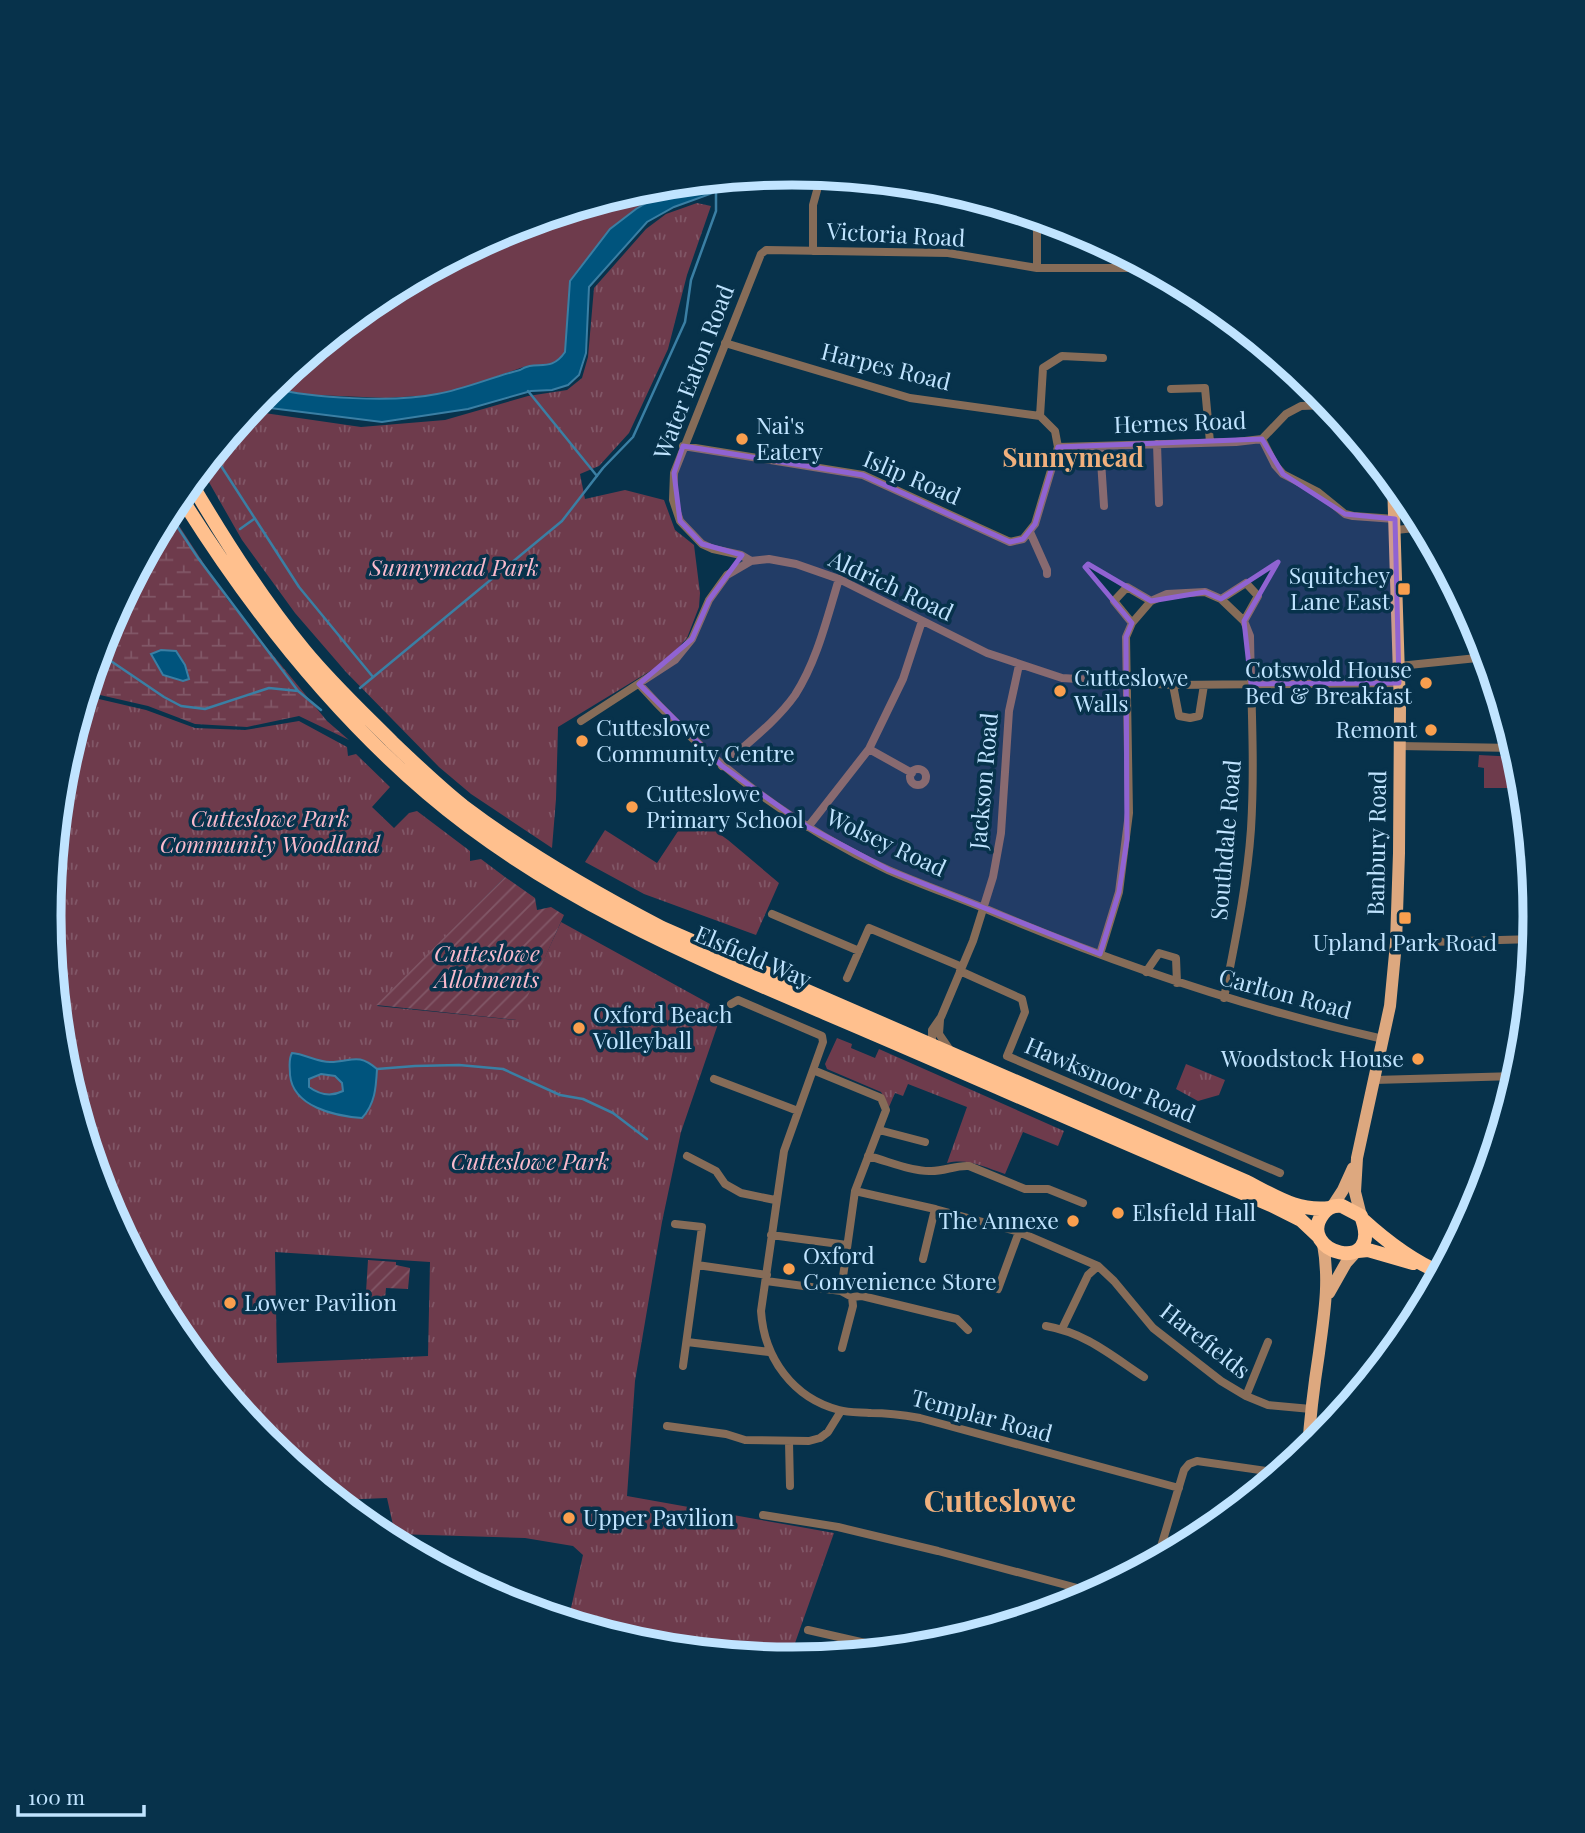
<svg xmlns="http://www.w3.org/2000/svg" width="1585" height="1833" viewBox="0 0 1585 1833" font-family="'Playfair Display',serif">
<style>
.grass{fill:#6e3b4c}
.wetland{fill:url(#wetland-marsh)}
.park{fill:url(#park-tufts);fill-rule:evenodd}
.garden{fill:url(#garden-furrows)}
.water{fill:#00547d;stroke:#3a7fa4;stroke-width:2;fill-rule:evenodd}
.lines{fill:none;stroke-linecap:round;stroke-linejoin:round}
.stream{stroke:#3a7fa4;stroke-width:2.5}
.street{stroke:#866c58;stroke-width:8}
.primary{stroke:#dda87f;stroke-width:12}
.highway{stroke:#ffc08e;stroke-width:14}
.marked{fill:#9063d2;fill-opacity:0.2;stroke:#9063d2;stroke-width:5;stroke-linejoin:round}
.poi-dot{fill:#fa9f4e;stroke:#07324b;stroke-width:2.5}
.labels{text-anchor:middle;stroke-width:7;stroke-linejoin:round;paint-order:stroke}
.street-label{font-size:23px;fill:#c0e4ff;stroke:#07324b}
.poi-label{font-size:23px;fill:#c0e4ff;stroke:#07324b;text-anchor:start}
.park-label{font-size:23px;font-style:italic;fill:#f9bacc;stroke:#07324b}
.quarter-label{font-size:26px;font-weight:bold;fill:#f0b07d;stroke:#07324b}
.district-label{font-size:30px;font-weight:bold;fill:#f0b07d;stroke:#07324b}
.rim{fill:none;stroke:#c0e4ff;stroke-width:9}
</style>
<defs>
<pattern id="wetland-marsh" width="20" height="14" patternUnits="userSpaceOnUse" patternTransform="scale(1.75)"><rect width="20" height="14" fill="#6e3b4c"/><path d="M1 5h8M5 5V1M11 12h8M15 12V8" fill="none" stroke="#815767"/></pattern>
<pattern id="park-tufts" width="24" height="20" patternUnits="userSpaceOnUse" patternTransform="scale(1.75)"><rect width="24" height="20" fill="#6e3b4c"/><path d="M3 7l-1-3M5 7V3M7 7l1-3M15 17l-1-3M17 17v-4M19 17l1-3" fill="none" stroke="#815767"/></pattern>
<pattern id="garden-furrows" width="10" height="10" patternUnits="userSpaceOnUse" patternTransform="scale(1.75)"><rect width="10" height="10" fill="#6e3b4c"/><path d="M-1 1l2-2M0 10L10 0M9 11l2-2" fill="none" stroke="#815767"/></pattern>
</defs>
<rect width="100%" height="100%" fill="#07324b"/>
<!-- grass -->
<path class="grass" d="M678,184L636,209L610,229L570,281L565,352L559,360L551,365L526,366L467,387L435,395L386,398L292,394L270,388L380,298L508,229L648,187Z
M1479,755L1517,757L1522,772L1527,823H1517L1516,788H1484V768L1478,767Z"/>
<!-- wetland -->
<path class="wetland" d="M170,512L227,599L327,721L349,740L299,716L247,727L195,724L148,706L87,692L106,632Z"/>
<!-- park -->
<path class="park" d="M697,203L711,206L687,275L668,349L629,433L599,466L580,474L585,499L625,490L664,500L675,530L694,545L700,593L699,607L687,638L665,662L558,727L556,799L552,848L471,794L439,767L346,672L295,613L242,540L202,470L250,411L361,427L445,420L528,396L567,390L582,378L588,357L594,288L646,229L666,214Z
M86,696L146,710L195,728L245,730L299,721L347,747L348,756L356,754L390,787L372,807L394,828L409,813L417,811L470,851V861L481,859L505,877L377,1006L516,1020L561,922L710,1004L706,1015L719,1021L681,1132L662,1222L635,1381L627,1496L834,1533L789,1660L647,1646L568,1621L583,1555L573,1546L525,1538L395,1534L387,1498L337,1500L266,1442L174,1329L105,1201L63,1061L49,916L63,771ZM275,1252L430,1262L428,1356L277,1363Z
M690,813L728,840L779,883L756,935L644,894L585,862L605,830L657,863Z
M837,1038L852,1044L851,1048L875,1058L879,1049L1064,1131L1058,1146L1023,1132L1005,1174C984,1167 968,1158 947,1163L967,1107L908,1084L903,1096L895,1093L889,1107L881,1092L827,1069L825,1064Z
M1186,1064L1225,1080L1219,1095L1198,1101L1176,1089Z"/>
<!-- garden -->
<path class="garden" d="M505,877L535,898L537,910L551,907L564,915L517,1020L376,1005Z
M368,1260L396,1262V1265L410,1268L408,1289L386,1288L385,1299H379V1309L365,1308Z"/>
<!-- water -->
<path class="water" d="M723,180L713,193L674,207L647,222L589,287L586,353L579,375L568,385L552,390L531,391L468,409L382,422L254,406L270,388C313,398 393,403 437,394C465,389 492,377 520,370C536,359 550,374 565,352L570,281L610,229L636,209L678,184Z
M161,650L176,651L185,665L189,679L183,681L163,675L151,654Z
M292,1053C305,1054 317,1062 330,1062C352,1062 357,1052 377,1069C376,1088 375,1104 362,1118C335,1116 293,1107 290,1075C290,1067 288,1060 292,1053ZM321,1074L335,1076L342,1083L343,1091C331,1097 320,1095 309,1087V1079Z"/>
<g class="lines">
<!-- stream -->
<path class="stream" d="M528,391L597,476
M214,455L299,587L373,677
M169,514L198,558L298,691L321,710
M240,529L254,519
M99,653L164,697L181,706L205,709L269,688L298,691
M360,688L562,521L603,468L633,437L685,322L691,280L716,211V188
M377,1069L415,1066L459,1065L503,1069L560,1095L583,1099L613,1113L647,1139"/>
<!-- street -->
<path class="street" d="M813,251V205L821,176
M1037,268V218
M1150,268H1037L948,253L766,250L761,254L674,473L673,500L680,521L702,544L713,549L741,555L751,561L769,559L796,564L839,579L987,653L1062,678L1173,685L1399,683
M725,343L910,398L1040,416
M1171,389L1205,388L1210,442
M1040,416L1055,431L1058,447L1236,442L1262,439L1286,414L1301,406L1330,405
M1040,416L1043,368L1062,356L1103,358
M1262,439L1275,465L1283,474L1318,492L1345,514L1353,516L1395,519
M1157,444L1159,503
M683,446L863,475L1010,542L1023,539L1035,524L1058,447
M1100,446L1104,506
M1396,530L1424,527
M1030,532L1047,570V574
M1221,599L1246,583L1258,596L1244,621
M1132,623L1114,601L1127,587L1151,601
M1399,666L1487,657
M639,684C710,763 791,825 888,870C920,884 954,896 986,909C1115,964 1247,1008 1383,1039
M1173,685L1179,716L1190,718L1199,716L1204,685
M581,721L675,660L692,639L709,600L727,575L751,561
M1399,746L1515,748
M869,749L912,773
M722,766C746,744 776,722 795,695C817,661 827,618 839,579
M910 777a8 8 0 1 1 16 0a8 8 0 1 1-16 0Z
M808,827L869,749L903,679L922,621
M772,914L859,951
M1396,943L1534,939
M1100,954L1119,892L1129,813L1126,637L1132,623L1151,601L1167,594L1205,592L1221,599L1244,621L1250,636C1251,700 1255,764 1251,829C1247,886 1235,942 1224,998
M960,971L1022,999L1025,1012L1007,1056L1280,1173
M1146,972L1159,953L1176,958L1177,983
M847,978L869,928L962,967
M731,1004L738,1000L822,1036L823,1042L784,1151L761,1311C764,1358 793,1398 839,1410C849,1413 861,1412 871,1413C888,1413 903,1415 920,1418L1179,1488
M940,1020L939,1034L950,1050
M932,1046V1030L941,1017L973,941L993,877L1001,833L1009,711L1019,665
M714,1079L798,1111
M1374,1080L1517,1076
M879,1130L925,1142
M687,1156L716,1171L725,1184L741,1193L775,1200
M868,1156C888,1161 910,1171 929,1171C943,1172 955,1165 969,1166L1025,1189H1048L1083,1203
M855,1191L935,1209L1019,1232L1098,1266L1114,1281L1153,1328L1221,1381L1246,1396L1268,1405L1311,1409
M675,1224L702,1227L683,1366
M771,1235L847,1245
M923,1259L935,1209
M697,1265L767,1275
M1432,1270L1429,1283L1433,1288
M766,1281L841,1291L855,1191L886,1110L881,1098L813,1070
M998,1289L1019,1232
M841,1291L852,1297L862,1296L957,1319L968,1330
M1046,1326C1086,1333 1112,1356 1144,1377
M1062,1329L1088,1275L1098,1266
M687,1342L769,1352
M842,1348L853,1306L852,1297
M1246,1396L1268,1342
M667,1426L726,1434L745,1440L809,1441L820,1438L828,1432L841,1411
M789,1442L790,1486
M1229,1514H1231
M763,1515L838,1527L938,1551L1096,1593
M1157,1560L1184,1470L1189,1464L1197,1461L1281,1473
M808,1630L896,1650"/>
<!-- primary -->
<path class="primary" d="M1332,1207L1343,1190L1353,1168
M1361,1216L1355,1192L1357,1158L1390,1006L1396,943L1399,853L1400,708L1393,482
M1329,1293L1346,1263L1356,1252
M1308,1450C1310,1417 1314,1385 1319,1353C1324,1315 1330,1282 1323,1244"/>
<!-- highway -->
<path class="highway" d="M191,483C225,541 261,598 304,650C331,683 362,712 392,742C415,764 438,786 463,806C525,853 593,892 662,928L1247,1182C1275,1196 1297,1212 1330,1208
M180,496C249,607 328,708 427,793C558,905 716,966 872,1033C1005,1090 1137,1149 1271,1205L1301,1220L1319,1237
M1342,1206L1361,1216C1385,1278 1294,1252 1323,1214C1328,1207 1334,1205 1342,1206Z
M1362,1219C1385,1240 1412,1261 1441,1273
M1358,1251L1368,1250L1413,1263"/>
</g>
<!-- marked area -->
<path class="marked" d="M1262,439L1283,474L1345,514L1395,519L1399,683L1251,684L1244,621L1278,562L1221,599L1205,592L1151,601L1088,564L1085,567L1132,623L1126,637L1127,839L1119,892L1100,954L889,870L808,827L722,766L639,684L692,639L709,600L742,555L702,544L680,521L674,473L683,446L863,475L1010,542L1023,539L1035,524L1058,447Z"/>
<!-- markers -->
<g class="poi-dot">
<circle cx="742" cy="439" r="7"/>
<rect x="1397" y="582" width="14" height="14" rx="3.5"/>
<circle cx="1426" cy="683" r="7"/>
<circle cx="1060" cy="691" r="7"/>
<circle cx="1431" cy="730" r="7"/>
<circle cx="582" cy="741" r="7"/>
<circle cx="632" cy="807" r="7"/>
<rect x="1398" y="911" width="14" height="14" rx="3.5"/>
<circle cx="579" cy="1028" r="7"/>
<circle cx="1418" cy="1059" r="7"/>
<circle cx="1118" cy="1213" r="7"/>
<circle cx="1073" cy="1221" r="7"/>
<circle cx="789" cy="1269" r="7"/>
<circle cx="230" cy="1303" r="7"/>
<circle cx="569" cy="1518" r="7"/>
</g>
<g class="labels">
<!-- street labels -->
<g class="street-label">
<text transform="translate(896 235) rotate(3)" y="8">Victoria Road</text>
<text transform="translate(886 367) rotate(14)" y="8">Harpes Road</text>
<text transform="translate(694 372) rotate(-69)" y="8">Water Eaton Road</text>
<text transform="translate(1180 423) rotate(-2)" y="8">Hernes Road</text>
<text transform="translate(912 478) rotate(23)" y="8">Islip Road</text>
<text transform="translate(891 586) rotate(25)" y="8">Aldrich Road</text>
<text transform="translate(984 781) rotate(-85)" y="8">Jackson Road</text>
<text transform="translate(1226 840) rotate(-85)" y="8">Southdale Road</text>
<text transform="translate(886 843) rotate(25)" y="8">Wolsey Road</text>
<text transform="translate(1377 843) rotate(-89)" y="8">Banbury Road</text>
<text transform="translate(753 957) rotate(23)" y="8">Elsfield Way</text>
<text transform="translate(1285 994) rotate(15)" y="8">Carlton Road</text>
<text transform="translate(1110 1080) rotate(23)" y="8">Hawksmoor Road</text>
<text transform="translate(1205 1341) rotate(38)" y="8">Harefields</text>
<text transform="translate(982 1416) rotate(15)" y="8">Templar Road</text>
</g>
<!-- poi labels -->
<g class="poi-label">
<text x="756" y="434">Nai's<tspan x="756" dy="26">Eatery</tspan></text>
<text x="1390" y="584" text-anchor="end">Squitchey<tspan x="1390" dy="26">Lane East</tspan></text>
<text x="1412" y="678" text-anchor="end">Cotswold House<tspan x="1412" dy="26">Bed &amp; Breakfast</tspan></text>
<text x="1074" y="686">Cutteslowe<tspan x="1074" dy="26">Walls</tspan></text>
<text x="596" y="736">Cutteslowe<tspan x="596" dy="26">Community Centre</tspan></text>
<text x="1417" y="738" text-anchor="end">Remont</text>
<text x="646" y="802">Cutteslowe<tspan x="646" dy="26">Primary School</tspan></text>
<text x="1405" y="951" text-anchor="middle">Upland Park Road</text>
<text x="593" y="1023">Oxford Beach<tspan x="593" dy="26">Volleyball</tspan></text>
<text x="1404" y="1067" text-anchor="end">Woodstock House</text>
<text x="1132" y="1221">Elsfield Hall</text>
<text x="1059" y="1229" text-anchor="end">The Annexe</text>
<text x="803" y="1264">Oxford<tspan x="803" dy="26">Convenience Store</tspan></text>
<text x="244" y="1311">Lower Pavilion</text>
<text x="583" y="1526">Upper Pavilion</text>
</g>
<!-- park labels -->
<g class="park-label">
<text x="454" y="576">Sunnymead Park</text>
<text x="270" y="827">Cutteslowe Park<tspan x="270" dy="26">Community Woodland</tspan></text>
<text x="487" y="962">Cutteslowe<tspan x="487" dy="26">Allotments</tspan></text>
<text x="530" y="1170">Cutteslowe Park</text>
</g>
<!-- quarter labels -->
<g class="quarter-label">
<text x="1073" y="467">Sunnymead</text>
</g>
<!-- district labels -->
<g class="district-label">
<text x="1000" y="1512">Cutteslowe</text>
</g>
</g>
<!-- crop -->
<path d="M0 0H1585V1833H0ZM61 916a731 731 0 1 1 1462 0a731 731 0 1 1-1462 0Z" fill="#07324b" fill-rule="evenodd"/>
<path class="rim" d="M61 916a731 731 0 1 1 1462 0a731 731 0 1 1-1462 0Z"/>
<!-- scale -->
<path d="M18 1805v10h126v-10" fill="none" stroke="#c0e4ff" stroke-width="3.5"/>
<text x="28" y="1805" font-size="21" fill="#c0e4ff" stroke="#07324b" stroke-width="5" paint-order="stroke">100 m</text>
</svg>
